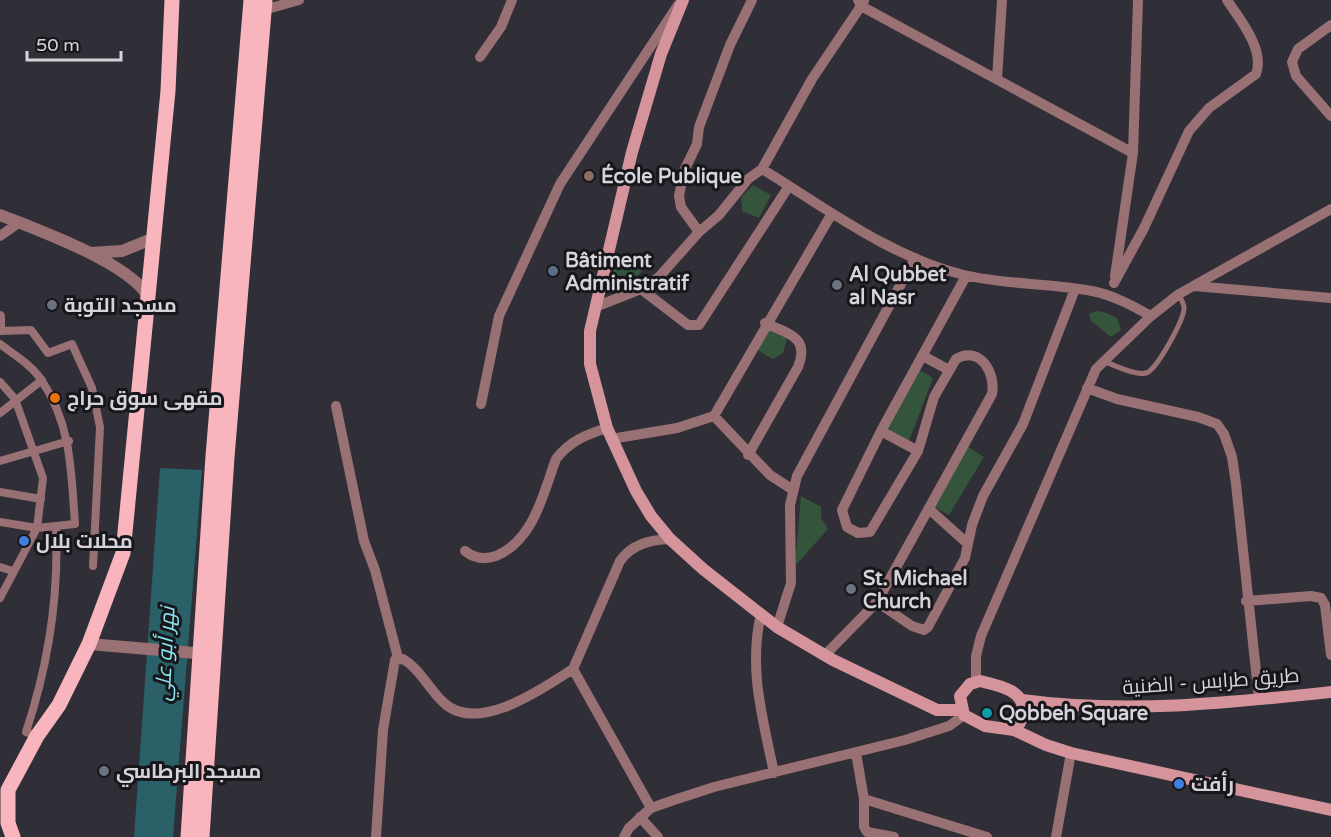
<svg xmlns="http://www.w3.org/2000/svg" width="1331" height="837" viewBox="0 0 1331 837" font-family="'Varela Round',Cairo,sans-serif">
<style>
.green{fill:#34553b}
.water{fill:#2a6067}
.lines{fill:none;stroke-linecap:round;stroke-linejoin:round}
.service{stroke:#997074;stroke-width:5}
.pedestrian{stroke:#997074;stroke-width:8}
.minor{stroke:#997074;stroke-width:10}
.tertiary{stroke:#997074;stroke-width:12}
.secondary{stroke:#d5939b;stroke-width:12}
.primary{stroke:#f9b5bd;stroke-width:15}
.education-dot{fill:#8d6e63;stroke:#17171b;stroke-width:2}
.service-dot{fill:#5c6f8a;stroke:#17171b;stroke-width:2}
.worship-dot{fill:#6b7280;stroke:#17171b;stroke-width:2}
.food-dot{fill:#e8710a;stroke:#17171b;stroke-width:2}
.shop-dot{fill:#3f7fe0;stroke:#17171b;stroke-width:2}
.culture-dot{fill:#0f9aa8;stroke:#17171b;stroke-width:2}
.labels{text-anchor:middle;stroke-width:6;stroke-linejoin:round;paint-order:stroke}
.poi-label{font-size:20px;font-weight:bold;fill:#d6d4da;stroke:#17171b;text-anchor:start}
.street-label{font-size:20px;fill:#d6d4da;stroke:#17171b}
.water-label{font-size:21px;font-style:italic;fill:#8ae5f0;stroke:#17171b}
</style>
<rect width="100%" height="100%" fill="#302e36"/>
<!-- green -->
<path class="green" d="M753,185L771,195L759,218L742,211L741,197Z
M618,257L643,270L624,292L609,286Z
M1096,311L1104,312L1117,318L1121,330L1111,337L1091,321L1089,314Z
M766,326L787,338L783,353L773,359L754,348Z
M918,369L933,378L909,441L885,427Z
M968,447L984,457L949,515L934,507Z
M801,496L821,507V518L828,529L795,566Z"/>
<!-- water -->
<path class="water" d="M160,468L202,470L173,837H134Z"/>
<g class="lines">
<!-- service -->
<path class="service" d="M1105,362C1115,365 1135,376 1146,373C1156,371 1184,320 1184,308C1184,304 1181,299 1179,295"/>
<!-- pedestrian -->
<path class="pedestrian" d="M0,331L31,330L48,353L72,344L92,388L100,427L93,566
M0,344C14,355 32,365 42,381C72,426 71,473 75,524L37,528L0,522
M0,382L15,399L43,478L37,528L0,598
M0,413L42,380
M0,461L69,441
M0,492L41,499
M0,567L13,571
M37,736L26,732C48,666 59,596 56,526"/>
<!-- minor -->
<path class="minor" d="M864,1L861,6L1133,153
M264,10L299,0
M1331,25L1298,49L1292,62L1296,76L1331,116
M480,57L501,27L512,0
M997,79L1002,0
M762,169C826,208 890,257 964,275C1006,285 1050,283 1092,291C1113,295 1133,306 1151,316
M699,232L681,207L679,196L684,171L697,144L699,127L730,45L752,0
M0,236L20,222
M966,276L881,431L842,510L847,527L858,533L870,532L918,451L934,397L956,359C980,345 996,373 992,394L877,602L912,626L924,630L928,627L965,558L972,525L983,496L1023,424L1075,289
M1115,276L1133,153L1138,0
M1114,283L1144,228L1189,131L1209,108L1256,74C1265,49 1240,20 1227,0
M1194,286L1331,298
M641,289L688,325H699L789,186
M595,307L641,289L659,277L699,232L719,215L748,179L762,169L812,79L861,6L858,0
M0,316V329
M923,356L949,370
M1087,388L1117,399L1198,417L1217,424L1224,434L1232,457L1236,484L1259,699
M481,404L499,316L560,184L678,5
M336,406L364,541L375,570L398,658
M714,416L831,215
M881,431L918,451
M611,439L677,428L714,416L770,475L793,490
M748,455L798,367C810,336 788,334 765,323
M929,509L968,544
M465,551C474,558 485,560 496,556C534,540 543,494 556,459C570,441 585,435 607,428
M1246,601L1311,596L1321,598L1325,605L1331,655
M761,614C748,669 763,719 774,773
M777,627L791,583L790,505L797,476L915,258
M825,655L877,602
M976,682V656L981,636L1096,369L1151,316L1179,294L1331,209
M856,753L864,799L987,837
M864,799V827L867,832L894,837
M651,808L573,669L620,561C632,544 650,540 670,539
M640,817L658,837
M376,837L383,730L395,660L403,659C420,669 429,689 443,702C477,735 542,689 573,669
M624,837L629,828L651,808L674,800L714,787L905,740L949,726L964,715
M1056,837L1071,753"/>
<!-- tertiary -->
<path class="tertiary" d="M0,215C38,230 127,262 148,296
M90,253L122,251L154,238
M89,644L207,654"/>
<!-- secondary -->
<path class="secondary" d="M683,0L661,54L632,152L590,331V364L607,428L636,491L651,516L670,539L703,569L777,627L833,660L937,710H961
M980,681C997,685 1026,690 1023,713C1022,720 1020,725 1014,730L985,726L964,715L960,696L970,684Z
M1022,700C1126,714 1228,703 1331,692
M1014,730L1046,745L1071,753L1331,810"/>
<!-- primary -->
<path class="primary" d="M13,837L8,823V790L37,736L59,705L89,644L123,553L168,91L172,0
M188,837L213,456L251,0
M202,837L227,457L265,0"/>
</g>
<!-- markers -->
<circle class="education-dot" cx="589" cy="176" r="6"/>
<circle class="service-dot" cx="553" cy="271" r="6"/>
<g class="worship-dot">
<circle cx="837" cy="285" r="6"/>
<circle cx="52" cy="305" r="6"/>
<circle cx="851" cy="589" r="6"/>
<circle cx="104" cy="771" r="6"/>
</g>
<circle class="food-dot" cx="55" cy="398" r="6"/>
<g class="shop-dot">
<circle cx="24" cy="541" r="6"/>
<circle cx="1179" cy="784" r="6"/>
</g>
<circle class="culture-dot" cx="987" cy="713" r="6"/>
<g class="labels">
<!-- poi labels -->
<g class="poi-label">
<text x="601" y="183">École Publique</text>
<text x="565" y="267">Bâtiment<tspan x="565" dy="23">Administratif</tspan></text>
<text x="849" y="281">Al Qubbet<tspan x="849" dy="23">al Nasr</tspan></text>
<text x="64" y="312">مسجد التوبة</text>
<text x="67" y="405">مقهى سوق حراج</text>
<text x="36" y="548">محلات بلال</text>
<text x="863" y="585">St. Michael<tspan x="863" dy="23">Church</tspan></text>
<text x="999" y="720">Qobbeh Square</text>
<text x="116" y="778">مسجد البرطاسي</text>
<text x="1191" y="791">رأفت</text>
</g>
<!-- street labels -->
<g class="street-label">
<text transform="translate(1211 681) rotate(-4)" y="7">طريق طرابس - الضنية</text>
</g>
<!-- water labels -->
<g class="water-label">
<text transform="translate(165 654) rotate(-87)" y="7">نهر أبو علي</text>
</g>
</g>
<!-- scale -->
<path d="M27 51v9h94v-9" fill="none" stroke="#d6d4da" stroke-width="3"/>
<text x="36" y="51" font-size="18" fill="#d6d4da" stroke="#17171b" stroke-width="4.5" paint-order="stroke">50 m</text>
</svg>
